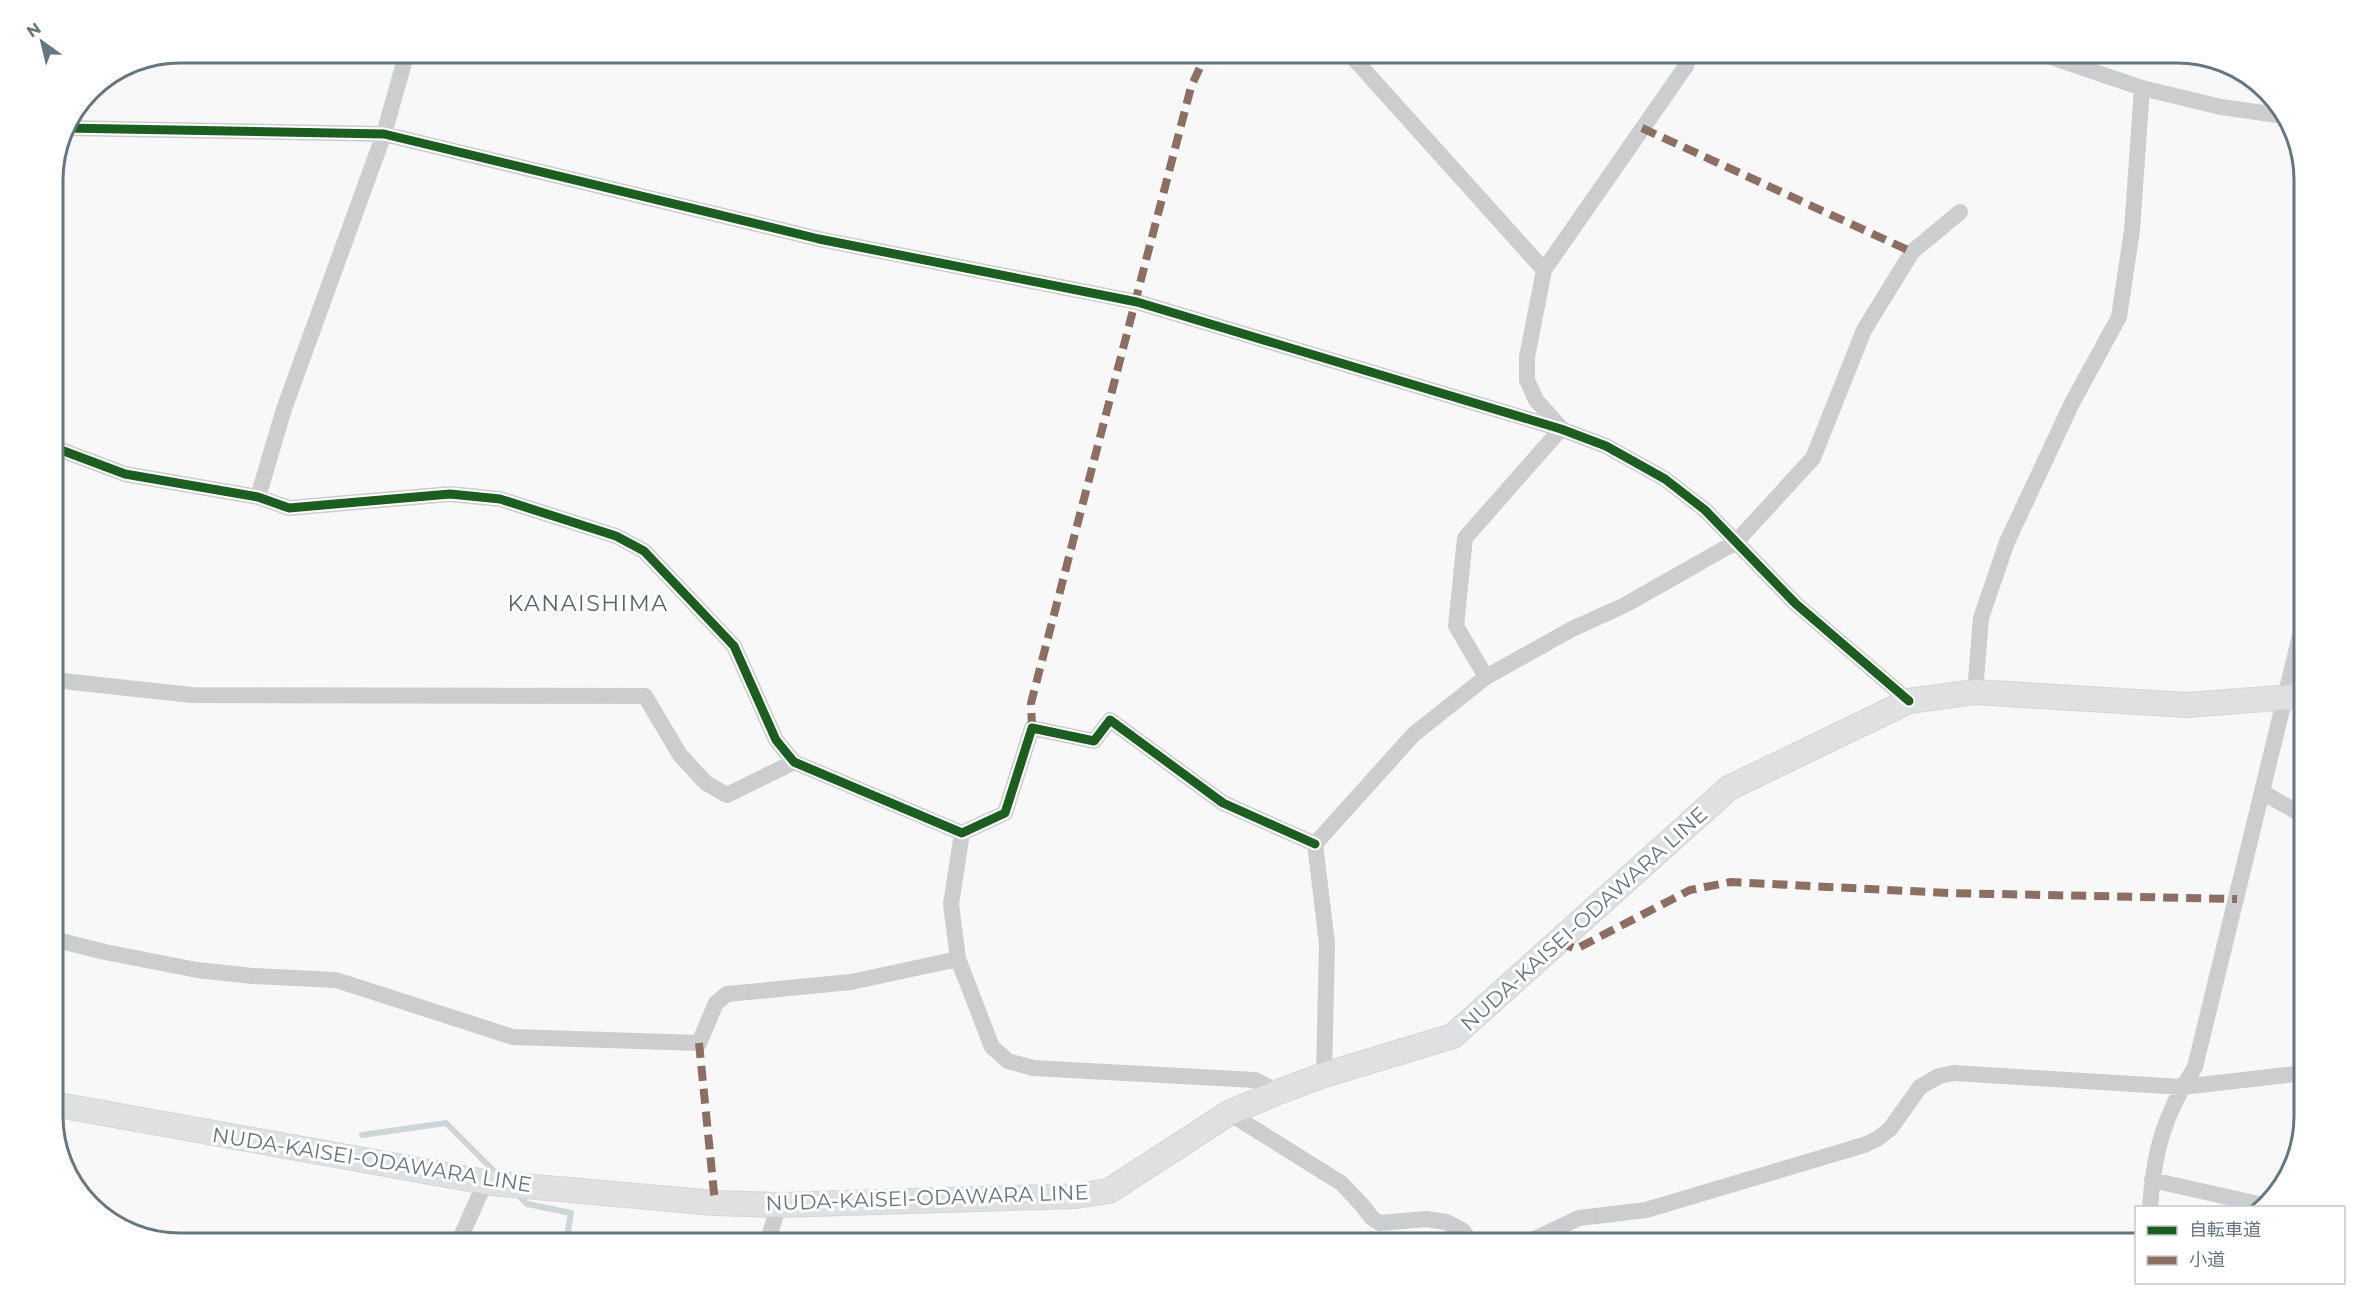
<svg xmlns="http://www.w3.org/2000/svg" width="2357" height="1296" viewBox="0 0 2357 1296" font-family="Montserrat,'Noto Sans JP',sans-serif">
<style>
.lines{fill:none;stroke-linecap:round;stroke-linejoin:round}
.stream{stroke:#cdd5d8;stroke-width:6}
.secondary-casing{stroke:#d4d5d6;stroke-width:26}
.street{stroke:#cbcdce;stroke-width:16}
.secondary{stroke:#dfe0e1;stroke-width:24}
.quiet{stroke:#8d6e63;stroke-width:8;stroke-dasharray:15 8;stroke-linecap:butt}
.cycleway-casing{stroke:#fff;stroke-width:13}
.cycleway{stroke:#1b5e20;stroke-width:9}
.labels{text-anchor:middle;stroke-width:6;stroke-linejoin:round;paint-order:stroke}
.street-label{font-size:21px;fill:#657681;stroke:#fff}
.neighbourhood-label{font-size:22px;letter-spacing:1.5px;fill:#57646c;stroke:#fff}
.rim{fill:none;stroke:#657681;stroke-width:3}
</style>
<rect width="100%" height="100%" fill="#f8f8f8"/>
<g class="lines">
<!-- stream -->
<path class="stream" d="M362,1135L446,1123L498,1175
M516,1193L527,1204L571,1213L566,1243"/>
<!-- secondary casing -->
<g class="secondary-casing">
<path id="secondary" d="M53,1104L491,1183L715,1203L779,1205L1076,1196L1109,1191L1229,1113L1278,1092L1324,1075L1453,1036L1729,788L1909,701L1975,692L2187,705L2304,696"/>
</g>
<!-- street -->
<path class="street" d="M1348,52L1544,270
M2036,52L2142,88L2221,107L2285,116
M65,128L384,134L819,239L1137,302L1561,429L1606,446L1665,479L1705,510L1796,604L1909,701
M1561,428L1536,400L1527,380V357L1544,270L1686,66L1690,52
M53,447L125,474L258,497L289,508L450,494L500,499L616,536L644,551L734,646L776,740L794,762L962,833L1005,813L1032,728L1094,741L1110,720L1223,803L1315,844
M258,497L284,409L384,134L407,52
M1486,677L1572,629L1625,605L1736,542L1813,458L1864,330L1912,252L1960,212
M53,680L192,695L645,696L680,755L706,783L727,795L794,762
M1975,692L1981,618L2007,542L2072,403L2119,317L2132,230L2142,88
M2262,792L2304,816
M962,833L951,904L958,959L992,1047L1008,1061L1033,1068L1255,1080L1278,1092
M53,939L105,952L197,970L253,976L336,980L513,1037L699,1043L716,1003L727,994L851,982L958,959
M1324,1075L1327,944L1315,844L1414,734L1486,677L1456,626L1465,538L1561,429
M1229,1113L1341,1183L1362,1205L1372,1218L1380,1223L1426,1219L1446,1222L1462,1230L1472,1243
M2152,1180L2263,1205
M2150,1208C2154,1150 2164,1115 2195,1067L2304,619
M458,1243L485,1183
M767,1243L779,1205
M1526,1243L1579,1218L1646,1210L1864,1145L1877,1139L1890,1129L1920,1087L1939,1076L1954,1073L2182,1087L2304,1073"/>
<!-- secondary -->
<use href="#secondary" class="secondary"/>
<!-- quiet -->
<path class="quiet" d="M1642,128L1912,252
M1032,728L1031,703L1191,87L1207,52
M1559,942L1576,949L1690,890L1731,882L1949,893L2237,899
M699,1043L715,1203"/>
<!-- cycleway casing -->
<g class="cycleway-casing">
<path id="cycleway" d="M65,128L384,134L819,239L1137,302L1561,429L1606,446L1665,479L1705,510L1796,604L1909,701
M53,447L125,474L258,497L289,508L450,494L500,499L616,536L644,551L734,646L776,740L794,762L962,833L1005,813L1032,728L1094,741L1110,720L1223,803L1315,844"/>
</g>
<!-- cycleway -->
<use href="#cycleway" class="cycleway"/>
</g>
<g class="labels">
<!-- street labels -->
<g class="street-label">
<text transform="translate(1584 919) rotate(-42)" y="7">NUDA-KAISEI-ODAWARA LINE</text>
<text transform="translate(372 1160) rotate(9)" y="7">NUDA-KAISEI-ODAWARA LINE</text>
<text transform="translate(927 1198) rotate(-2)" y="7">NUDA-KAISEI-ODAWARA LINE</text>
</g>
<!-- neighbourhood labels -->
<g class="neighbourhood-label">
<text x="588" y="611">KANAISHIMA</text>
</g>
</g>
<!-- crop -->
<path d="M0 0H2357V1296H0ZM180 63H2177A117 117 0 0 1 2294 180V1116A117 117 0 0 1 2177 1233H180A117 117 0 0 1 63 1116V180A117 117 0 0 1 180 63Z" fill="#fff" fill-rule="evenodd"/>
<path class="rim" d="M180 63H2177A117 117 0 0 1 2294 180V1116A117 117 0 0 1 2177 1233H180A117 117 0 0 1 63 1116V180A117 117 0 0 1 180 63Z"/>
<!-- legend -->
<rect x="2135" y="1206" width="210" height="78" fill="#ffffff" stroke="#c1c8cd" stroke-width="1.5"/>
<rect x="2147" y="1226" width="30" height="9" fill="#1b5e20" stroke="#c1c8cd" stroke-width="1.5"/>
<text x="2189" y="1236" font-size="18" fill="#657681">自転車道</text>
<rect x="2147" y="1256" width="30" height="9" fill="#8d6e63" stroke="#c1c8cd" stroke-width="1.5"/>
<text x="2189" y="1266" font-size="18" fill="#657681">小道</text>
<!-- north arrow -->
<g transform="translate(42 42) rotate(326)" stroke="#ffffff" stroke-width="4.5" paint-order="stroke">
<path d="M0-4.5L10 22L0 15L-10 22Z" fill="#657681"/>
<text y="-9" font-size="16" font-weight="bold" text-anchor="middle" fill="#657681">N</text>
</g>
</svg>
